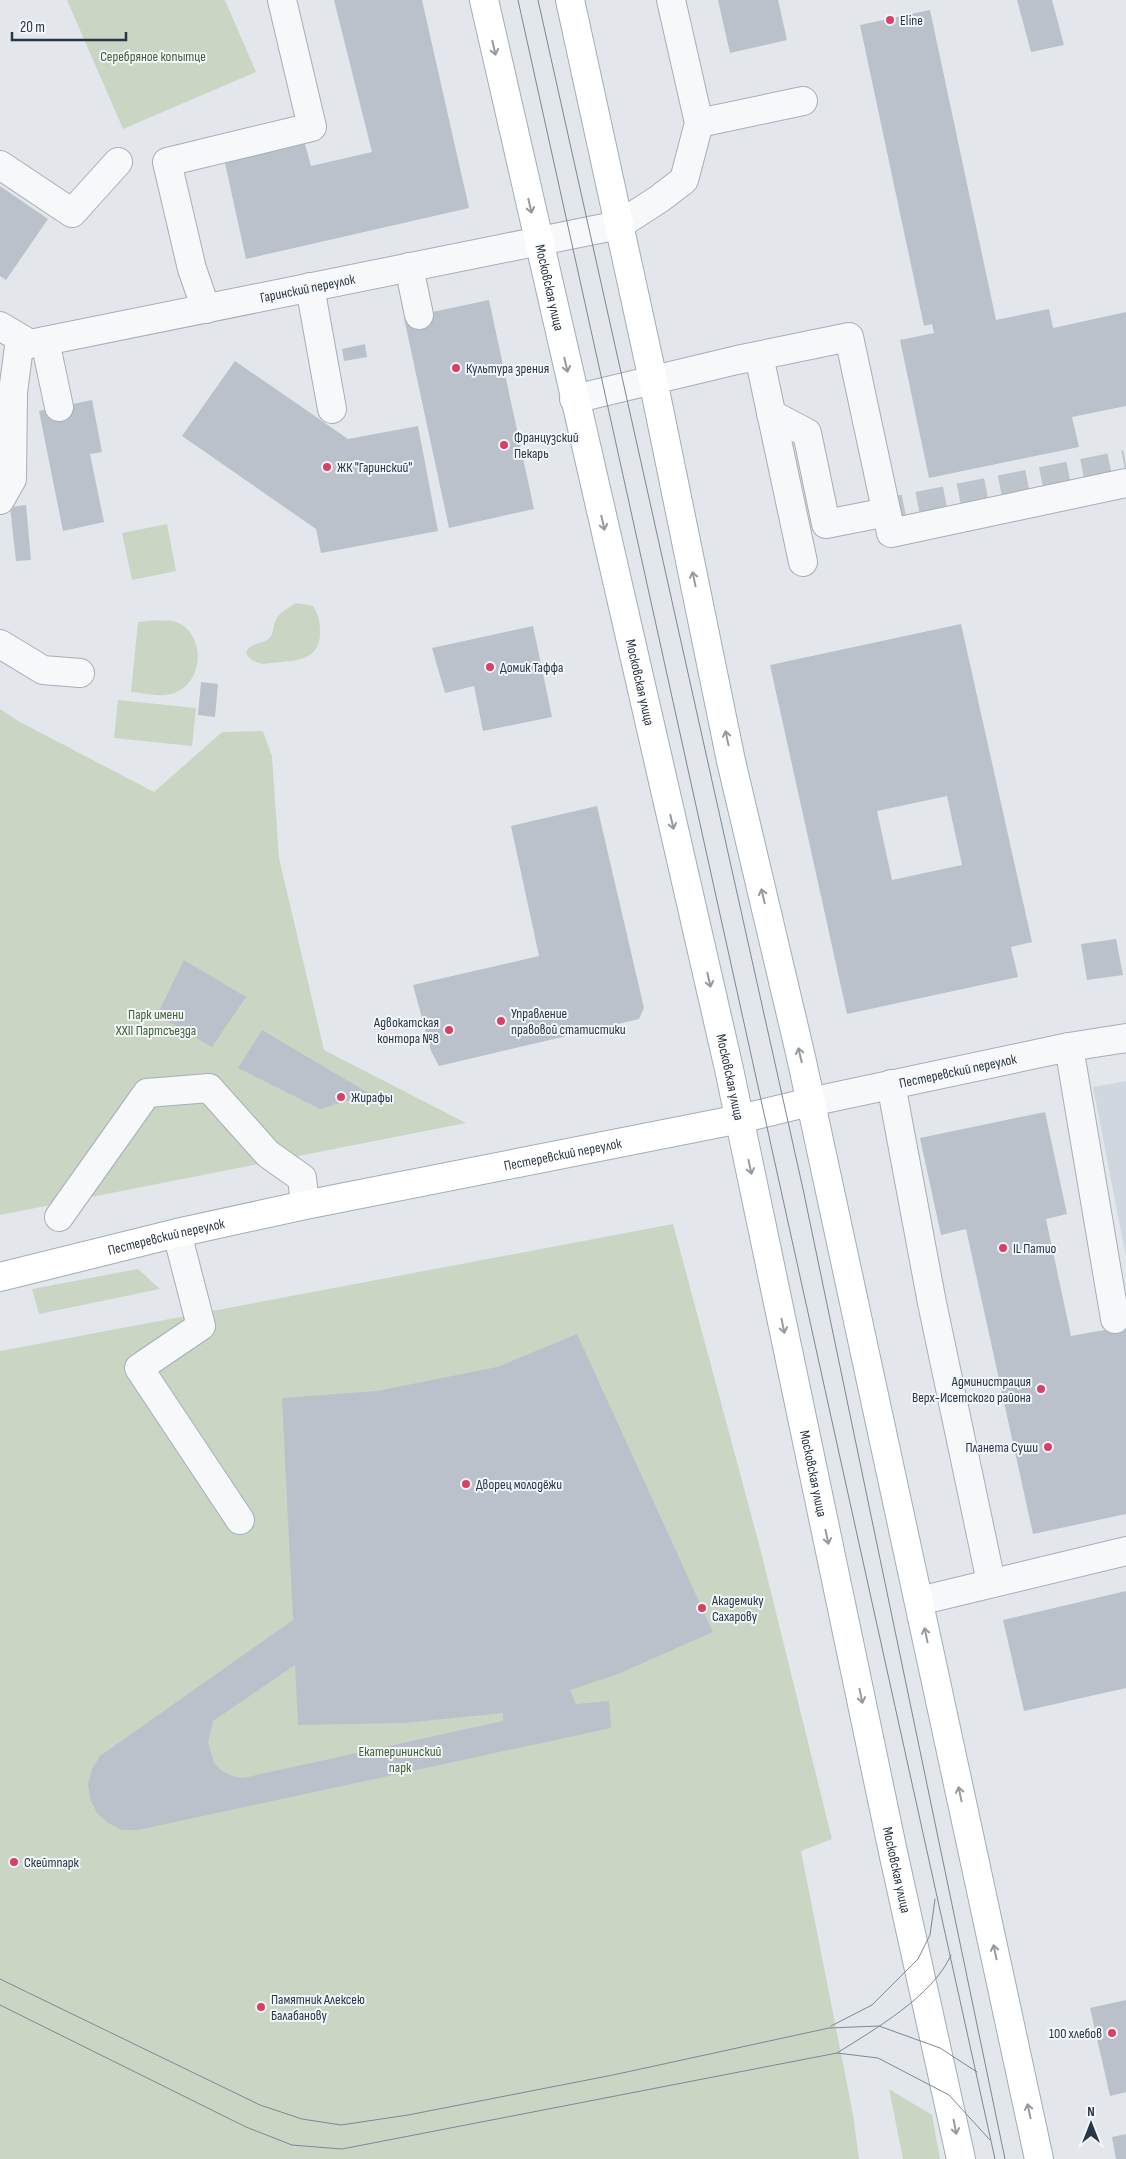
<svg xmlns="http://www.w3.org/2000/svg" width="1126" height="2159" viewBox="0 0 1126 2159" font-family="'Sofia Sans Condensed',sans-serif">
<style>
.built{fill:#d1d7de}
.green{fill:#cad6c3}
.building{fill:#bac1ca;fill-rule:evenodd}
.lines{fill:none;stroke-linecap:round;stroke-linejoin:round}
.minor-tunnel{stroke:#bec4cb;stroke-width:28;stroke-dasharray:28 14;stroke-linecap:butt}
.minor-casing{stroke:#a7aeb7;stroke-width:30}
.major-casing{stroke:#a1adb9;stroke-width:30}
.minor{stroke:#f6f8fa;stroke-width:28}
.major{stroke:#fff;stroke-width:28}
.tram{stroke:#7b8897;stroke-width:1}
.oneway{stroke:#949aa2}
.poi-dot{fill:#d84166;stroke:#f3f6f9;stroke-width:2}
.labels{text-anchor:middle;stroke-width:4;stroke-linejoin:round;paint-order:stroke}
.poi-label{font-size:14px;fill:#293646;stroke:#f3f6f9;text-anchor:start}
.park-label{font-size:14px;fill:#426236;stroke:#f3f6f9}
.street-label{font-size:14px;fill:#293646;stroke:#f3f6f9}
</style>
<rect width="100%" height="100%" fill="#e3e7ec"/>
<!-- built -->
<path class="built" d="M1126,1081V1257L1093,1087Z"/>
<!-- green -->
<path class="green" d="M67,0H225L256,72L123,129Z
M167,524L176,571L132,580L122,533Z
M296,603L313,606C319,615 320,622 320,632C321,665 287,660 262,664C255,662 249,660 246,652C252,642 258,645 267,640C275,636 272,625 277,618C280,612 290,607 296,603Z
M158,620C162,621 169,620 173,621C210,632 204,691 166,695C155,696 142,693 131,692L138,622Z
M118,700L196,708L192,746L114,738Z
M0,709L20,722L154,792L222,732L263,731L272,756L279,858L324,1050L466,1123L0,1215Z
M673,1224L759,1544L832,1839L801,1851L853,2114L859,2159H0V1351Z
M138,1269L160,1289L39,1314L32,1289Z
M889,2089L932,2115L940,2159H903Z"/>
<!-- building -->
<path class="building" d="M334,0H422L469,208L246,259L223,154L302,133L311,166L372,152Z
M718,0H778L787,40L730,53Z
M1017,0H1052L1064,45L1031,52Z
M930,10L996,320L1049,309L1053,328L1126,312V406L1072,417L1079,447L929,478L900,340L934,333L932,324L924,326L860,25Z
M0,186L48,219L6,280L0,276Z
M489,300L534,509L449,528L404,318Z
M365,344L367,357L344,361L342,349Z
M235,361L348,439L418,426L438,531L321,553L316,529L182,436Z
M92,400L102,452L90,454L104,522L63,531L39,411Z
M26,505L31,560L16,561L10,507Z
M961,624L1032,942L1011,947L1018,977L847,1014L770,665ZM947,796L962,865L892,880L877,811Z
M533,626L552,717L483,731L474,686L445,693L432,648Z
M201,682L218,684L215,717L198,715Z
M597,806L644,1008L639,1019L439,1066L431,1051L413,985L539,956L511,826Z
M1116,939L1123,975L1087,980L1081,944Z
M184,960L246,997L212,1047L157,1015Z
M262,1030L370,1094L320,1109L238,1068Z
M1045,1112L1067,1214L1046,1219L1071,1336L1126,1326V1514L1033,1534L966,1229L941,1235L920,1138Z
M577,1334L713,1632L618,1674L570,1690L576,1704L609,1701L611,1728L138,1830H122L108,1823L97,1813L90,1799L88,1784L92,1769L100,1756L293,1620L282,1398L377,1391L497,1367ZM295,1665L298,1725L404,1723L503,1713V1721L243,1778L232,1776L222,1771L214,1763L208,1742L213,1721Z
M1126,1591V1688L1024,1711L1003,1620Z
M1126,2000V2092L1110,2096L1090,2008Z
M1126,2134V2159H1116L1112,2137Z"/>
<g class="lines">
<!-- minor-tunnel -->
<path class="minor-tunnel" d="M877,514L1126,464"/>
<!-- minor casing -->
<g class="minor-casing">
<g id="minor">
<path d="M699,123L803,101"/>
<path d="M0,165L72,213L118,162"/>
<path d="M409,267L419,315"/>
<path d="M310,287L332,409"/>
<path d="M206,309L192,269L167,162L312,127L282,0"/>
<path id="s1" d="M0,326L30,344L619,225L659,199L684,180L699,123L671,0"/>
<path d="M45,341L59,407"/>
<path d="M759,356L803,562"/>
<path d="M574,399L737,360L849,337L891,533L1126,483"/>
<path d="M771,414L807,433L826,524L877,514"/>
<path d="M0,500L12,479L13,392L20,339"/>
<path d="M0,644L43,670L80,673"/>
<path d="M1069,1047L1115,1319"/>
<path d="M891,1084L932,1303L991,1582"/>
<path id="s2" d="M810,1102L1069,1047L1126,1038"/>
<path d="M59,1217L147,1093L209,1088L268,1154L302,1178L305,1205"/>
<path d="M177,1233L201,1326L139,1368L240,1520"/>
<path d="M919,1601L1126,1551"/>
</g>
</g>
<!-- major casing -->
<g class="major-casing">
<g id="major">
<path id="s3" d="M484,0L729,1069L893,1852L961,2159"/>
<path d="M570,0L653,380L731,761L801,1057L1039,2159"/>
<path id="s4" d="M0,1277L177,1233L305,1205L740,1119L810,1102"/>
</g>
</g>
<!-- minor -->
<use href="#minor" class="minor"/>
<!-- major -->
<use href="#major" class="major"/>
<!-- tram -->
<path class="tram" d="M518,0L995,2159
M538,0L803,1189L1005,2159
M0,1979L260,2105L302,2119L341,2125L408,2115L613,2075L829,2028L879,2026L940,2048L977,2072
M0,2005L246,2127L292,2145L342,2149L837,2053L878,2058L949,2095L990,2140
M831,2026L872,2005L918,1959L930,1935L935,1899
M837,2053C875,2029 933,1996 951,1955"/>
</g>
<!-- one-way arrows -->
<defs><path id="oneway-shaft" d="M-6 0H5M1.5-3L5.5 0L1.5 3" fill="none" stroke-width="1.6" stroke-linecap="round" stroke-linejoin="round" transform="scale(1.25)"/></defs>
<g class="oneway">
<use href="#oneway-shaft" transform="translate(494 48) rotate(77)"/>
<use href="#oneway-shaft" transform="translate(530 206) rotate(77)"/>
<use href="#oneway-shaft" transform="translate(566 365) rotate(77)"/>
<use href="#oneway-shaft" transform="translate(603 523) rotate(77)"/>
<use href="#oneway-shaft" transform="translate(694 579) rotate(-102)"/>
<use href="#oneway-shaft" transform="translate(727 738) rotate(-102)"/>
<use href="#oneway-shaft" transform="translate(672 822) rotate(77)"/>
<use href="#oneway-shaft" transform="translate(763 896) rotate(-103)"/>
<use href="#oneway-shaft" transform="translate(709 980) rotate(77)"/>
<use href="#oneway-shaft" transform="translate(800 1055) rotate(-103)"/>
<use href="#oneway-shaft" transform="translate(750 1167) rotate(78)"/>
<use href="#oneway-shaft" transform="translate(783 1326) rotate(78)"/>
<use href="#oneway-shaft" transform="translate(827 1537) rotate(78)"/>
<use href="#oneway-shaft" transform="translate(926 1635) rotate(-102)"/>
<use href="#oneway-shaft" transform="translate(861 1696) rotate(78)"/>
<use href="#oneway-shaft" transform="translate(960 1794) rotate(-102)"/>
<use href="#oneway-shaft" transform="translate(995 1952) rotate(-102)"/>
<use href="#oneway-shaft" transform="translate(1029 2111) rotate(-102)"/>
<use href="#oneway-shaft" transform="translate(955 2127) rotate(79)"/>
</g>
<!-- markers -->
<g class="poi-dot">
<circle cx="890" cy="20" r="5"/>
<circle cx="456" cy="368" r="5"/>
<circle cx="504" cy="445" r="5"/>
<circle cx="327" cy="467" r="5"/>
<circle cx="490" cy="667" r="5"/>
<circle cx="501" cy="1021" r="5"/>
<circle cx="449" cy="1030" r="5"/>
<circle cx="341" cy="1097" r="5"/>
<circle cx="1003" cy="1248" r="5"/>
<circle cx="1041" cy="1389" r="5"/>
<circle cx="1048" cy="1447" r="5"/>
<circle cx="466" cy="1484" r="5"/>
<circle cx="702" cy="1608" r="5"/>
<circle cx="14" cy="1862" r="5"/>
<circle cx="261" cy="2007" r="5"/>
<circle cx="1112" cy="2033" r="5"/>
</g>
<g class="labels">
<!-- poi labels -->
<g class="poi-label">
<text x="900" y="25">Eline</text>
<text x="466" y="373">Культура зрения</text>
<text x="514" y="442">Французский<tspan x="514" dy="16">Пекарь</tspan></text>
<text x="337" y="472">ЖК "Гаринский"</text>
<text x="500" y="672">Домик Таффа</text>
<text x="511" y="1018">Управление<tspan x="511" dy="16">правовой статистики</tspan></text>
<text x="439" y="1027" text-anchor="end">Адвокатская<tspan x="439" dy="16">контора №8</tspan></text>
<text x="351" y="1102">Жирафы</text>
<text x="1013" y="1253">IL Патио</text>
<text x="1031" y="1386" text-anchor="end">Администрация<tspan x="1031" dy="16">Верх-Исетского района</tspan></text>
<text x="1038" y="1452" text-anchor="end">Планета Суши</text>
<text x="476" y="1489">Дворец молодёжи</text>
<text x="712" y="1605">Академику<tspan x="712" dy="16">Сахарову</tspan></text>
<text x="24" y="1867">Скейтпарк</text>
<text x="271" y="2004">Памятник Алексею<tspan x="271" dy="16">Балабанову</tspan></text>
<text x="1102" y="2038" text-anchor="end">100 хлебов</text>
</g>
<!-- park labels -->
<g class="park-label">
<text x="153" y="61">Серебряное копытце</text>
<text x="156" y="1019">Парк имени<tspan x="156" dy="16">XXII Партсъезда</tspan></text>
<text x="400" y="1756">Екатерининский<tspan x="400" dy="16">парк</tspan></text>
</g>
<!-- street labels -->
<g class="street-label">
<text dy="5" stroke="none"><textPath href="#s1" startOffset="318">Гаринский переулок</textPath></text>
<text dy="5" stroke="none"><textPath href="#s3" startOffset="295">Московская улица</textPath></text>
<text dy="5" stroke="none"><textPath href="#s3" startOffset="700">Московская улица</textPath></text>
<text dy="5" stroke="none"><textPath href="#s2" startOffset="151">Пестеревский переулок</textPath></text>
<text dy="5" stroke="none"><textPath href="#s3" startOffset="1105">Московская улица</textPath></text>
<text dy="5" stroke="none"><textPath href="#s4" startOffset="576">Пестеревский переулок</textPath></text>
<text dy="5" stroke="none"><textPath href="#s4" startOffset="171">Пестеревский переулок</textPath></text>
<text dy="5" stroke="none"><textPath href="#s3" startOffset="1510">Московская улица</textPath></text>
<text dy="5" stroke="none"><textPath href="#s3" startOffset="1915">Московская улица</textPath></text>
</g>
</g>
<!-- north arrow -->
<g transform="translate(1091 2124)" stroke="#f3f6f9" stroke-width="4" paint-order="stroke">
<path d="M0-4L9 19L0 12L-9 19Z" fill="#293646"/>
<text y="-8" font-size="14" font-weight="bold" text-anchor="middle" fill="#293646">N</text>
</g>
<!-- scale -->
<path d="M12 32v8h114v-8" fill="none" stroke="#293646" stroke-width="2.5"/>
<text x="20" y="32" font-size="15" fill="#293646" stroke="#f3f6f9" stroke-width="4" paint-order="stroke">20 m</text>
</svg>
